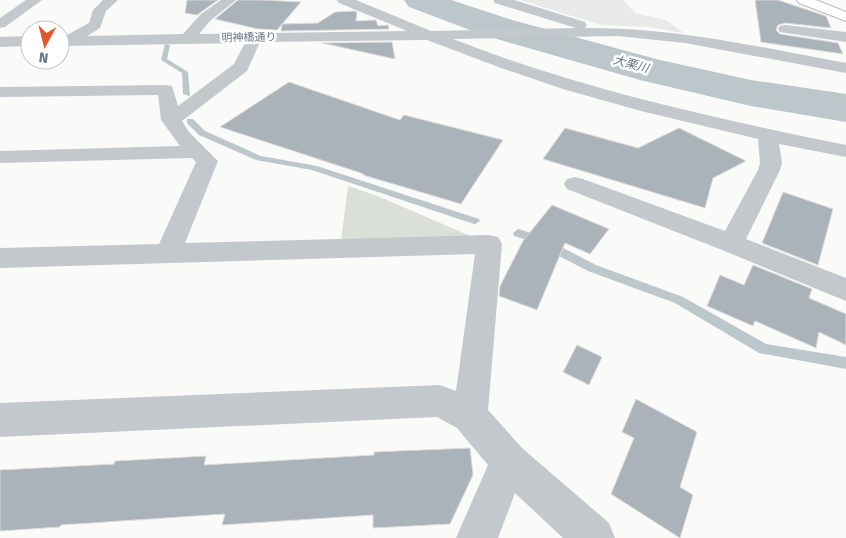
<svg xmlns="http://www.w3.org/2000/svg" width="846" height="538" viewBox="0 0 846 538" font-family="'Fira Sans','Noto Sans JP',sans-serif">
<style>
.built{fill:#e8e9e9}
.green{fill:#dadfd7}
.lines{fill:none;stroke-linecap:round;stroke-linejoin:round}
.stream{fill:#bbc7cb;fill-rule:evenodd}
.river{fill:#bbc7cb;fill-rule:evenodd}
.building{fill:#aab3b9;stroke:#dcdcda}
.major-casing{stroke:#b5babe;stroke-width:2}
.minor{fill:#c3c8cc;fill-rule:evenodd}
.major{fill:#fff;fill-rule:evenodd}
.labels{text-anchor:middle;stroke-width:5;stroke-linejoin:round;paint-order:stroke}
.far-street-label{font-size:11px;fill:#657683;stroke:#fff}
.far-water-label{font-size:12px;font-style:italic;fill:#60757c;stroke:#fff}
</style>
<rect width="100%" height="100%" fill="#fafaf8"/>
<!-- built -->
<path class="built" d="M520,0H623L635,13L666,20L684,33L648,27L601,25Z"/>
<!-- green -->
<path class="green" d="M348,186L380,197L489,244L340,248Z"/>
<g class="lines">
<!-- stream -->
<path class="stream" d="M165,44L170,45L167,59L188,72L190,96L183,94L182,73L161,60Z
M187,119H193L205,131L261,156L317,166L479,219L480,221L475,224L471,223L312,170L256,160L199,135L187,123Z
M518,229L538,235L596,265L683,297L766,344L846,357V369L759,353L675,303L588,271L530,241L514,236L513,233Z"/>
<!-- river -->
<path class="river" d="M404,0H451L512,20L660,60L751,80L846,94V122L751,106L640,80L486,36L409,7Z"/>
</g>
<!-- building -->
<path class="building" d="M187,0H218L197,15L185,13Z
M238,0H263L301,2L277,30L258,29L215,19Z
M755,0H778L826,16L831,28L785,23L778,25L776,30L780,34L838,43L843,54L761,42Z
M355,11L357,12L356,21L376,20L378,26L388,25L389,29L281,31L282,24L318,23L335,12Z
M392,42L395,59L322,43Z
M289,82L400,120L404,115L503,140L461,204L363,175L364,174L220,127Z
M565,128L638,148L679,128L746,161L713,178L705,208L543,159Z
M783,192L833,209L818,265L762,243Z
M552,205L609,229L590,254L565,243L537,310L499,296L500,286L523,241Z
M753,265L812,289L809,298L846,314V345L819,332L816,348L755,321L753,326L707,306L720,275L744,285Z
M577,345L602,357L589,385L563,372Z
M636,399L697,432L680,487L693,495L680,538L611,494L634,438L622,432Z
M470,448L473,475L450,524L373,528V515L222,525L225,514L61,525L60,527L0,531V470L114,464L115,461L206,456L204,465L374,455V452Z"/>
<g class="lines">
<!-- major casing -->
<g class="major-casing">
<path id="major" d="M797,0H816L846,12V21L799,3Z"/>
</g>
<!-- minor -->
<path class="minor" d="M26,0H42L5,27L0,28V18Z
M103,0H118L106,11L100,28L87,36L183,34L201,14L221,0H236L211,20L199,34L407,31L339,3L337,0H356L431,31L576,28L495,3L493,0H514L585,22L587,25L585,28C673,27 759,47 846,63V73L685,43L618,36L453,39C580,89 713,118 846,145V157L779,144L782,163L780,170L746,239L846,278V301L722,250L567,189L564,184L567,179L575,177L583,179L725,231L758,170L760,163L758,139L641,111L563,89L501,68L427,40L260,42L247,71L182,121L189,132L218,161L185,243L489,235L498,237L502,244L488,410L522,448L609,523L615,538H563L515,493L498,538H456L488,465L457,428L437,417L0,437V403L440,385L456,391L475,254L0,268V248L159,244L196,162L192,158L0,163V151L180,146L161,120L158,95L0,97V87L166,85L172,86L178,106L234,64L245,43L60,46V36H65L89,23L93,10Z
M785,25L846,32V42L780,32L778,29L780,26Z
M30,36V46L0,47V37Z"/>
<!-- major -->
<use href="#major" class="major"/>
</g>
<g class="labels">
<!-- far-street labels -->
<g class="far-street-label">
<text transform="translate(249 37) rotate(-1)" y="4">明神橋通り</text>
</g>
<!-- far-water labels -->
<g class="far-water-label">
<text transform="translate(631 64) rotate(15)" y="4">大栗川</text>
</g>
</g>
<!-- north arrow -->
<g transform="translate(45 45) rotate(187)"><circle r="24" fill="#ffffff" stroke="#c1c8cd"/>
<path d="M0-4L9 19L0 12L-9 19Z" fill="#e4572e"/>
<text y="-8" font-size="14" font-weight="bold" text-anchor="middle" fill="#657683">N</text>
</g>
</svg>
